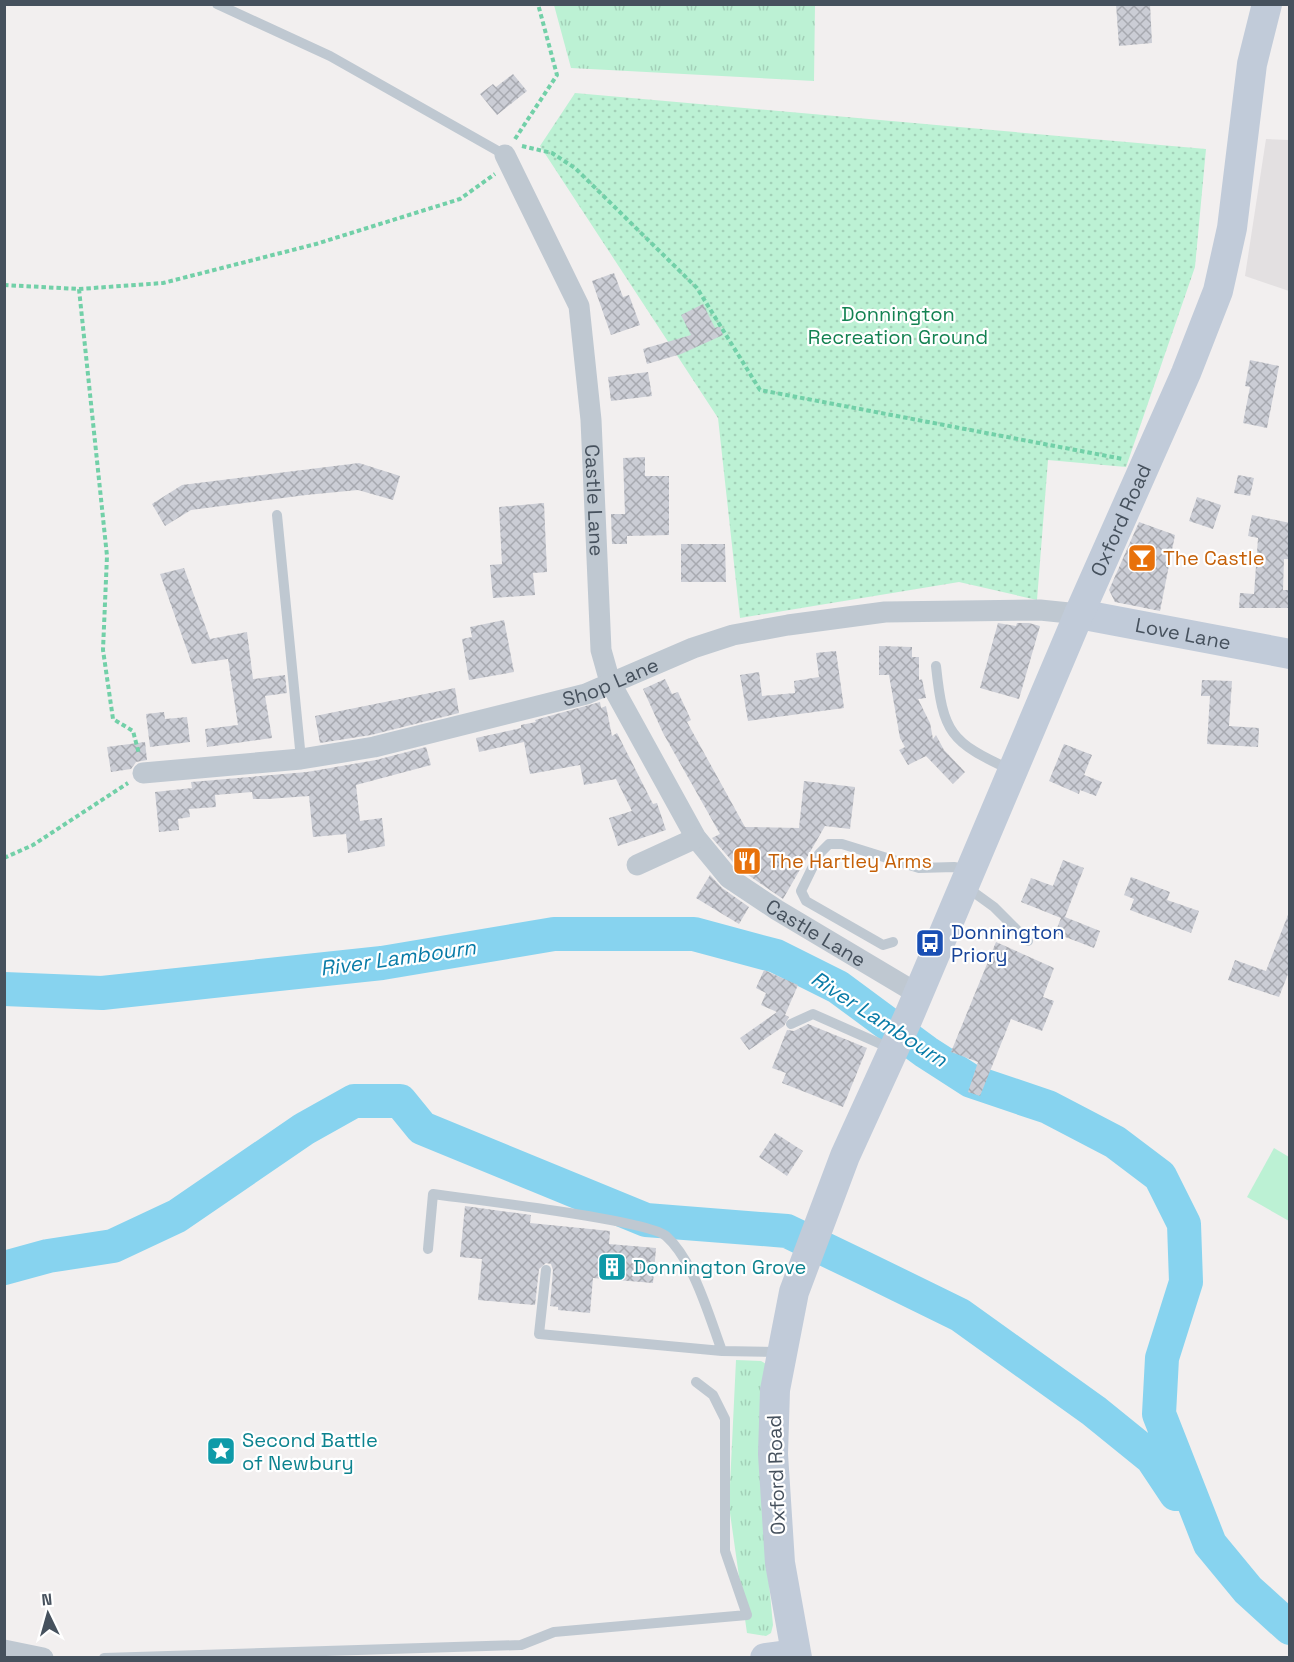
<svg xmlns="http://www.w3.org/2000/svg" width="1294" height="1662" viewBox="0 0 1294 1662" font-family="'Space Grotesk',sans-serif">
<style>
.education{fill:#e3e0e1}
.grass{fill:url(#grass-tufts)}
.park{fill:url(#park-dots)}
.garden{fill:#bcf1d4}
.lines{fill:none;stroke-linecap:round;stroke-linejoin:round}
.river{stroke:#87d3ef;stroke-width:34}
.building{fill:url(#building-cross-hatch)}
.path{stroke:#72d0a8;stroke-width:4;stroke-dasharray:4.5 3;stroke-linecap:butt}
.lane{stroke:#bfc8d1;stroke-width:10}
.street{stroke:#bfc8d1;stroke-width:21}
.secondary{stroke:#c1cbd9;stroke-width:30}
.labels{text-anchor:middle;stroke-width:4.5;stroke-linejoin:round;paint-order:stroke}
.park-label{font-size:20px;fill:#148252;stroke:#fff}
.street-label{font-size:20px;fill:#46515d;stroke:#fff}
.food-label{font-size:20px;fill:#c56008;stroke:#fff;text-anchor:start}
.transit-label{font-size:20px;fill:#164399;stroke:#fff;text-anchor:start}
.culture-label{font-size:20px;fill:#0d838f;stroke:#fff;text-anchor:start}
.water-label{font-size:21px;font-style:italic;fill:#087ba7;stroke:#fff}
</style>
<defs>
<pattern id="grass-tufts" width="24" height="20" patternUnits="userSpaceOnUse" patternTransform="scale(1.5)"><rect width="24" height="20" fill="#bcf1d4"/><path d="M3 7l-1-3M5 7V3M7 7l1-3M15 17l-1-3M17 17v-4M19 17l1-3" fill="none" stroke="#a3d0b8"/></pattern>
<pattern id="park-dots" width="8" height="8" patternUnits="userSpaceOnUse" patternTransform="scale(1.5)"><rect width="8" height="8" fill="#bcf1d4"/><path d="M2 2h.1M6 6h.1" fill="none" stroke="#a3d0b8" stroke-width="1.8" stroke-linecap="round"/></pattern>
<pattern id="building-cross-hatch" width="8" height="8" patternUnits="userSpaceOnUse" patternTransform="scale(1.5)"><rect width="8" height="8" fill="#cbcdd5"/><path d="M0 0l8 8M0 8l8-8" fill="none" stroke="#a7a9b0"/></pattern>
</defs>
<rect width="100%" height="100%" fill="#f2efef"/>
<!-- education -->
<path class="education" d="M1266,139L1289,140V291L1245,276Z"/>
<!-- grass -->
<path class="grass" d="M554,5H815L814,81L571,68Z
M736,1360L761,1361L766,1364L768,1573L773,1625L771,1633L766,1636L747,1633L729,1506Z"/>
<!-- park -->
<path class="park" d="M575,93L1206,149L1195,267L1126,467L1048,460L1037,600L959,582L740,618L718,418L540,146Z"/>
<!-- garden -->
<path class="garden" d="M1274,1148L1289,1157V1221L1247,1197Z"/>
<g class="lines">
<!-- river -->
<path class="river" d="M4,989L102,993L382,963L554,934H694L776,956L838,987L926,1052L971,1081L1048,1107L1115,1142L1160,1176L1184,1224L1186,1282L1162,1358L1159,1414L1210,1544L1248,1590L1290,1628
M4,1268L48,1256L113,1246L177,1216L304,1129L354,1101H400L422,1128L646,1220L787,1231L864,1268L960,1315L1094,1411L1152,1458L1176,1494"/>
</g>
<!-- building -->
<path class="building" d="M1116,4H1150L1152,43L1119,46Z
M513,74L527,91L497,115L480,94L493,84L496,87Z
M614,273L623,297L629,295L640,325L611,335L592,281Z
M703,304L715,328L720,326L723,335L681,354L647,364L643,349L691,335L681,315Z
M1250,360L1279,366L1267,428L1243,423L1250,387L1245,386Z
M648,372L652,396L611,401L608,377Z
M645,457V476H669V535L627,536V544H612L611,514H625L623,458Z
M359,463L400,476L393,500L358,490L306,495L191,510L165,526L152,504L182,485Z
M1238,475L1254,478L1250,496L1234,493Z
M1197,497L1221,505L1213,529L1189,521Z
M544,503L547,572L533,573L535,595L493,598L490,565L502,564L499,507Z
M1252,515L1290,523V559H1284L1283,590H1290V608H1239L1240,593L1254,594L1258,538L1248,536Z
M1139,522L1175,535L1160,611L1115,602L1109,590Z
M681,544H725L726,582H681Z
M184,568L210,639L247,632L253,679L285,675L287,693L265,696L272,738L207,747L205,729L238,725L228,659L192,664L160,574Z
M504,620L514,672L469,680L462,639L472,637L470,627Z
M998,623L1016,626L1017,623H1029L1040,626L1019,699L980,688Z
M879,646L912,647V657H919V680L922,679L926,698L918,699L930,723L933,739L936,735L944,750L965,772L953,784L926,756L908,765L899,750L905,747L900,738L889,675H879Z
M836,651L844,708L748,721L740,675L759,672L762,696L795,693L794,681L819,677L816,653Z
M665,679L672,694L678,692L691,720L687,722L745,827L799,828L804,781L855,787L850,829L825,826L783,899L738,868L712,838L720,834L663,733L643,689Z
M1202,680L1232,681L1229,726L1259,728L1258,747L1207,744L1210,696H1201Z
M455,688L459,713L371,735L320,743L315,716Z
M600,702L601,708L606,706L612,736L617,733L653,804L657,803L666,830L618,846L609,818L632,811L616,779L584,785L580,765L530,774L524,742L479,752L476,738L521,728V725L536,722L535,720Z
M164,712L165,719L187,717L190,742L150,747L146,714Z
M145,742L147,760L136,762L131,769L111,772L107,747Z
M1064,744L1092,755L1084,775L1102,782L1096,796L1080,790L1079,794L1049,781Z
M426,747L431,765L356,785L360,821L382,818L385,846L348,853L346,834L313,837L309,796L268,799H253L252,792L215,795L216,807L189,809L190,817L178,819L179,830L159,832L155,792L192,788L191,782L307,772L376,760Z
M1063,860L1084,868L1065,917L1100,931L1094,948L1055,933L1061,918L1021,902L1031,878L1053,886Z
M710,875L722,888L749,907L739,924L696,898Z
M1131,877L1170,892L1167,900L1199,911L1191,933L1130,910L1134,899L1124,895Z
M1288,915L1290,969L1279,997L1228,980L1235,960L1266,971Z
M996,942L1054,968L1043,997L1054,1001L1042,1031L1011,1019L980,1096L968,1092L978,1062L951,1052Z
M764,970L798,985L785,1015L789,1017L784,1026L749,1050L740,1038L777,1012L761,1005L766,993L756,988Z
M808,1024L867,1048L843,1107L782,1083L786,1073L772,1068L787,1030L794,1031Z
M775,1133L803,1151L787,1176L759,1157Z
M465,1206L531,1215L530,1223L610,1231L609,1244L656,1248L653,1283L593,1278L590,1313L558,1310V1307L550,1306L553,1270L551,1264L546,1263L539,1269L535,1305L478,1300L482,1259L460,1257Z"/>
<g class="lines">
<!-- path -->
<path class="path" d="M515,139L557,75L538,4
M522,146L552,153L575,168L697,288L760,390L1123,459
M4,285L79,289L163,283L316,244L460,199L495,174
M79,289L107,556L103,650L113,719L133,731L139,754
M4,858L33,845L128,783"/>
<!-- lane -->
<path class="lane" d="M217,4L330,56L505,155
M277,515L301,759
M936,666C943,733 950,742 1011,770
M965,886L994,907L1028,941
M893,942L883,945L806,901L801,891L819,854L829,844H842L919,868L954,867L969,870
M791,1024L813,1014L892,1049
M428,1249L433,1194C468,1199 649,1220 666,1236C694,1261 709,1316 722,1351
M546,1270L539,1334L722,1351L781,1352
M104,1658L521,1645L554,1632L747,1615L725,1551V1419L713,1395L696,1382"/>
<!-- street -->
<g class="street">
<path id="s1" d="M505,155L579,306L591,420L601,650L610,682L696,838L729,878L777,910L918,994"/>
<path id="s2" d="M143,773L301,759L374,747L586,694L693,648L733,635L788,625L885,612L1040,610L1079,614"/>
<path d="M637,865L696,838"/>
<path d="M4,1650L43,1658"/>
</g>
<!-- secondary -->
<g class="secondary">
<path id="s3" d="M1079,614L1290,654"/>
<path d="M765,1658L795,1654"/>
<path id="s4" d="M797,1658L780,1563L773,1454L775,1390L794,1292L845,1156L908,1018L1079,614L1186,373L1218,291L1232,228L1252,64L1267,4"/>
</g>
</g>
<!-- icons -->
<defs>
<g id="bar-square" transform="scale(1.5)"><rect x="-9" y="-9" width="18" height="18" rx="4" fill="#e8710a" stroke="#fff"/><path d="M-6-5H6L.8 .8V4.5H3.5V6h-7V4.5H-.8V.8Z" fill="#fff"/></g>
<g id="restaurant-square" transform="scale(1.5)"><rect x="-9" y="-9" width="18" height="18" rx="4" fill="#e8710a" stroke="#fff"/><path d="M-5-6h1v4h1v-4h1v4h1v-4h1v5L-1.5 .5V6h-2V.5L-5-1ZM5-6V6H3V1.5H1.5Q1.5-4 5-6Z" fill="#fff"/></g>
<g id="bus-square" transform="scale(1.5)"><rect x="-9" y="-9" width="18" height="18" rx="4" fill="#1a4fb4" stroke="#fff"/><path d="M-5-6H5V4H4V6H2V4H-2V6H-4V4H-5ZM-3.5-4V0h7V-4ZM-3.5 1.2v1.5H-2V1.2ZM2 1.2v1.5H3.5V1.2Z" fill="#fff"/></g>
<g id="building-square" transform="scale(1.5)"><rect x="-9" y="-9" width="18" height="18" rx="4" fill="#0f9aa8" stroke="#fff"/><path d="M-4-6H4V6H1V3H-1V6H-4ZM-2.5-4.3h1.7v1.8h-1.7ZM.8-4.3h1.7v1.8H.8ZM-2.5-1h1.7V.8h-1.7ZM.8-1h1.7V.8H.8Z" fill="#fff"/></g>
<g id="sight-square" transform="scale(1.5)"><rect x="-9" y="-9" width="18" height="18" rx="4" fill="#0f9aa8" stroke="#fff"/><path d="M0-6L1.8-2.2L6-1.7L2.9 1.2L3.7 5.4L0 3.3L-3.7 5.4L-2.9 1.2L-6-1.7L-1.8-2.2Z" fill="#fff"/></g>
</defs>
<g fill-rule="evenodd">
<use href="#bar-square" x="1142" y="558"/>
<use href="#restaurant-square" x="747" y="861"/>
<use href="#bus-square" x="930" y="943"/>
<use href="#building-square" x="612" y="1267"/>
<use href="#sight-square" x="221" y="1451"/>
</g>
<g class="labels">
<!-- park labels -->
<g class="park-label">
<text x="898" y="321">Donnington<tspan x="898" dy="23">Recreation Ground</tspan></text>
</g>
<!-- street labels -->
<g class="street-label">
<text dy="7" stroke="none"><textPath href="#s1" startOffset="363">Castle Lane</textPath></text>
<text dy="7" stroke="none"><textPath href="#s4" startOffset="1208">Oxford Road</textPath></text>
<text dy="7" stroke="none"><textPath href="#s3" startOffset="106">Love Lane</textPath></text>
<text dy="7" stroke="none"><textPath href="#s2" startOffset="478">Shop Lane</textPath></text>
<text dy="7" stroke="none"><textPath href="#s1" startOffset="879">Castle Lane</textPath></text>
<text transform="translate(776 1475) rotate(-92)" y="7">Oxford Road</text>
</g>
<!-- food labels -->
<g class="food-label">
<text x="1163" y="565">The Castle</text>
<text x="768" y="868">The Hartley Arms</text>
</g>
<!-- transit labels -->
<g class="transit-label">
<text x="951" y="939">Donnington<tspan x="951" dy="23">Priory</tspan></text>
</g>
<!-- culture labels -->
<g class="culture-label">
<text x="633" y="1274">Donnington Grove</text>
<text x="242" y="1447">Second Battle<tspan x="242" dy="23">of Newbury</tspan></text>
</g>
<!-- water labels -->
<g class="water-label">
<text transform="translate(398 958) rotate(-8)" y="7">River Lambourn</text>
<text transform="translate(879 1019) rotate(33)" y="7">River Lambourn</text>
</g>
</g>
<!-- border -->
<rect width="1294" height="1662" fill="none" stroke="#46515d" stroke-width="12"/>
<!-- north arrow -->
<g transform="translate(48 1614) rotate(355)" stroke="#ffffff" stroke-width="4.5" paint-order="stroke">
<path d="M0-4.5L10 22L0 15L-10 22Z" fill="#46515d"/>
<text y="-9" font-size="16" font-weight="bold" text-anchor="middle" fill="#46515d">N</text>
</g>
</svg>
